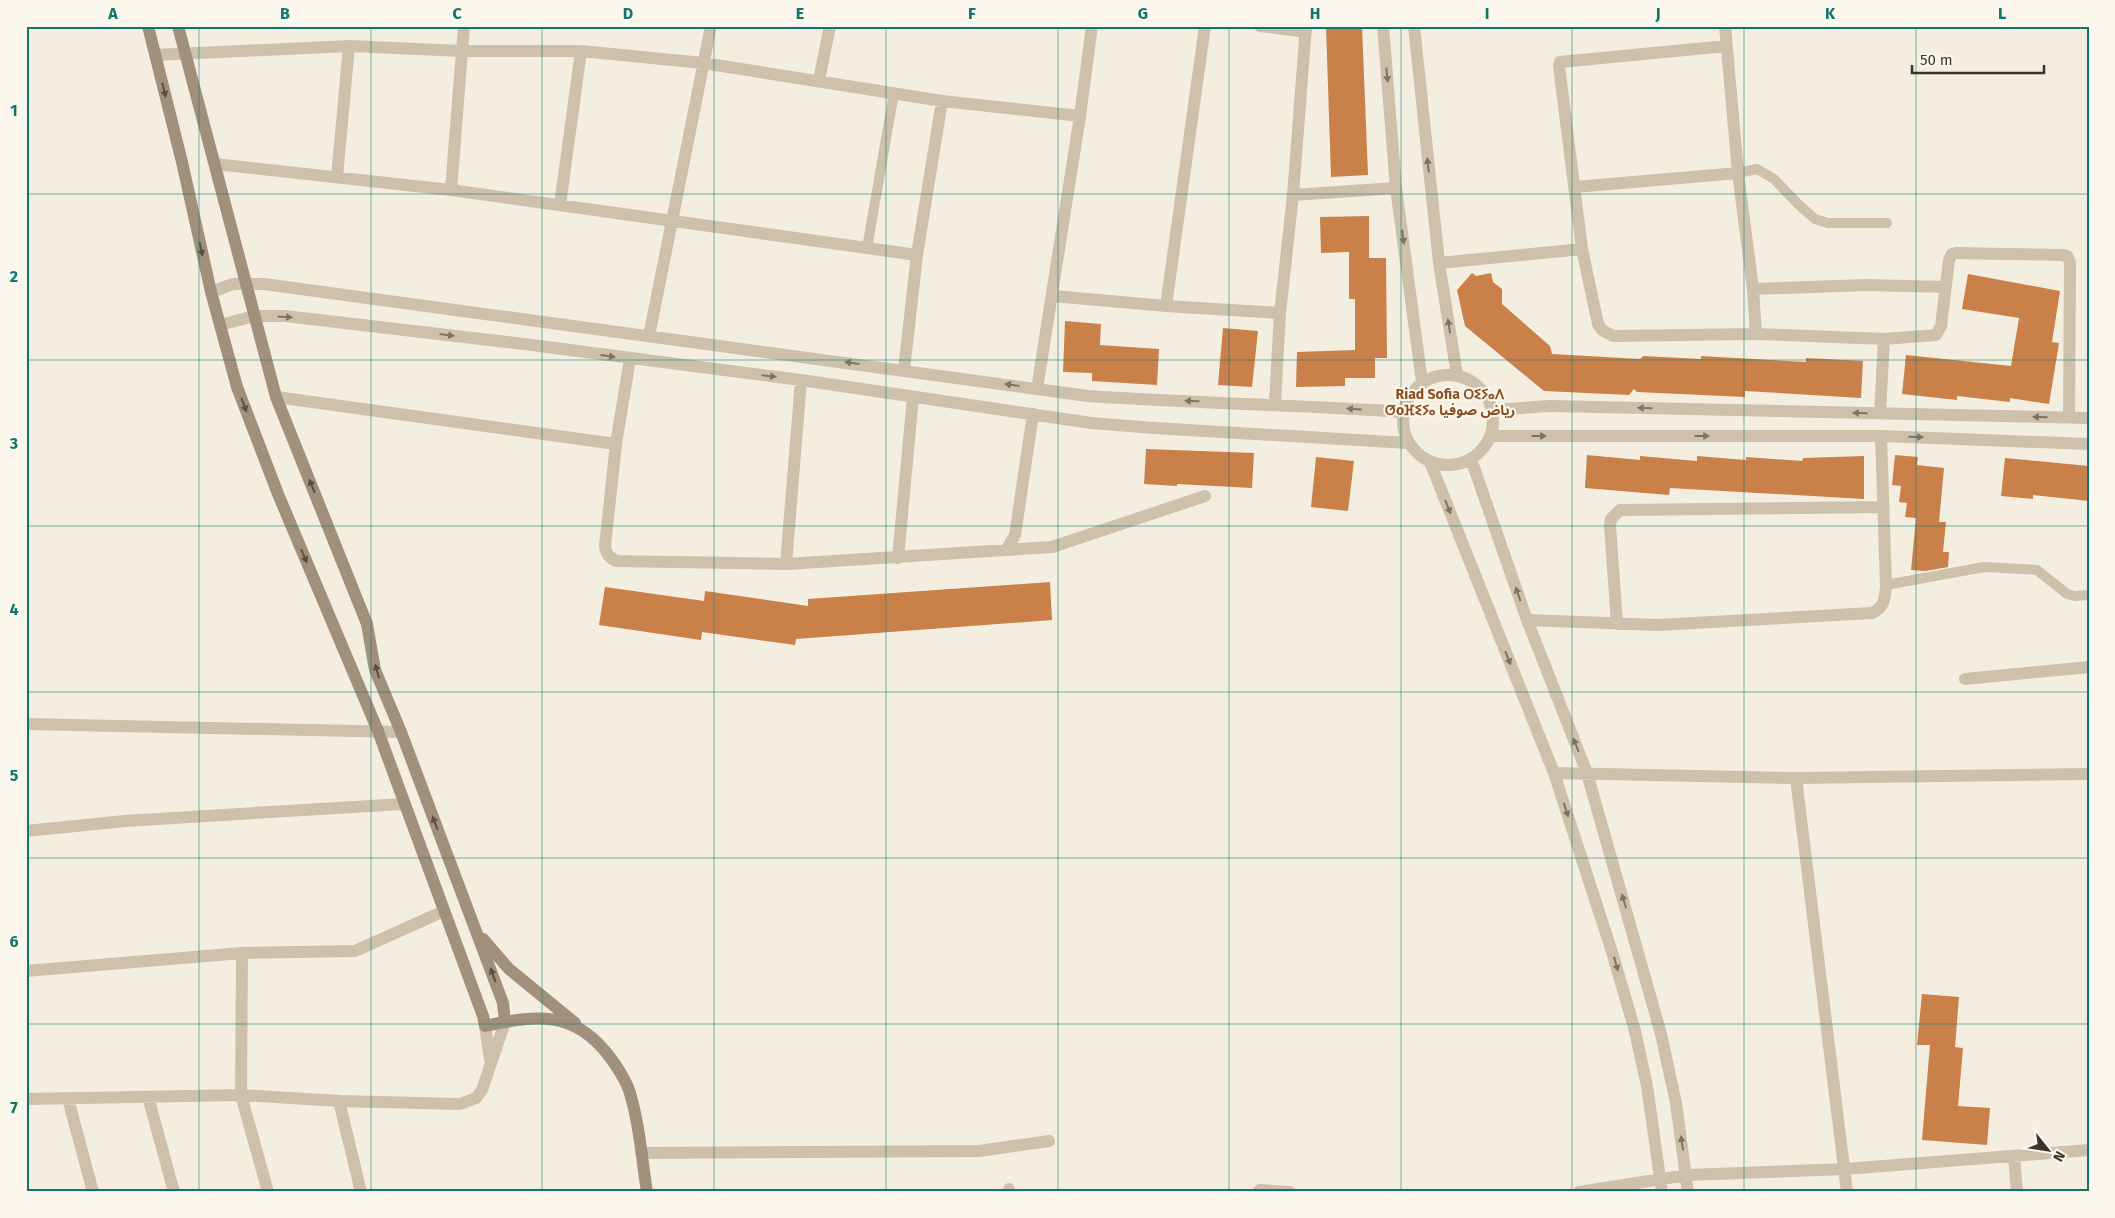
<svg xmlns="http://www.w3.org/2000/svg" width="2115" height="1218" viewBox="0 0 2115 1218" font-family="'Fira Sans','Noto Sans Arabic','Noto Sans Tifinagh',sans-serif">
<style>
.building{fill:#c98049}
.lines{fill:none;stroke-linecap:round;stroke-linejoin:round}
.lane{stroke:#cdc1ab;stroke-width:10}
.street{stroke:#cdc1ab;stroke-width:12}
.secondary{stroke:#a1917c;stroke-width:12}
.oneway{fill:#7d7365}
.oneway2{fill:#5a4f43}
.grid{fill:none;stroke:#0f766e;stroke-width:1;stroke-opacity:0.55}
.labels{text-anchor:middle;stroke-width:4;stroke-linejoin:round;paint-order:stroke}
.neighbourhood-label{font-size:14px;font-weight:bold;fill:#8d4f21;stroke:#fbf7ed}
.neatline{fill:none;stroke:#0f766e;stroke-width:2}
.grid-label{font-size:16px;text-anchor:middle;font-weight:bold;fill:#0f766e}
</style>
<rect width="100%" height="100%" fill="#f4eee0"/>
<!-- building -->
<path class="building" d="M1326,26H1362L1368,175L1331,177Z
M1369,216V258H1386L1387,358H1375V378H1345V386L1296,387L1297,352L1355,350V299H1349V252L1321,253L1320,217Z
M1472,273L1476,276L1491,273L1493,282L1502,289V304L1550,346L1552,354L1640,359L1643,356L1701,359V356L1806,362V358L1863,361L1861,398L1745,391V397L1637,392L1634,389L1629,395L1544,391L1465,326L1457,290Z
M1968,274L2060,291L2052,342L2059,343L2049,404L2010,398V402L1957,396V400L1902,394L1906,355L2011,366L2019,318L1962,309Z
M1065,321L1101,324L1100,345L1159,349L1157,385L1092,381V373L1063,372Z
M1223,328L1258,331L1252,387L1218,385Z
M1146,449L1254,453L1252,488L1177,484V486L1144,484Z
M1587,455L1640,460V456L1697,461V456L1746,460V457L1802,461L1803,458L1864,456V499L1670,488L1669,495L1585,488Z
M1895,455L1918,457L1917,465L1944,468L1939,522H1946L1943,552H1949L1948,567L1925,571L1911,570L1916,518L1905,517L1907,503L1899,502L1901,486L1892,485Z
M1316,457L1354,461L1348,511L1311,507Z
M2005,458L2089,466V501L2033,495V499L2001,496Z
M1050,582L1052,620L796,639L795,645L702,632L701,640L599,625L605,587L704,601L705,591L808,606V599Z
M1922,994L1959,997L1955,1047L1963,1048L1958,1106L1990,1108L1987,1145L1922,1140L1930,1045H1917Z"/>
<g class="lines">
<!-- lane -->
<path class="lane" d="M1738,173L1757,169L1774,179L1798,204L1815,219L1828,223H1887
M867,248L894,93
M1886,585L1984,567L2037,570L2067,594L2075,596L2089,595"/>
<!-- street -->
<path class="street" d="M1260,26L1306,32
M1383,26L1396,188L1422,382
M1414,26L1439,263L1457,375
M1725,26L1738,173L1753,289L1756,334
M1727,46L1560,62L1559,66L1582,249L1598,324L1602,330L1613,336L1756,334L1884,339L1936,335L1941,326L1949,260L1952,254L1956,253L2063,255L2067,256L2070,262L2069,418
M156,55L349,46L462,51H581L703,63L942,101L1080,116
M819,80L830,26
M215,164L451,190L917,255
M337,177L349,46
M1575,187L1738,173
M451,190L464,26
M1293,195L1396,188
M560,205L581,51
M1439,263L1582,249
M1753,289L1867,285L1945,287
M211,292L233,284H264L1088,396C1193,403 1298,405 1403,412
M1053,296L1166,306L1280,313
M1166,306L1205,26
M220,325L254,316H285L524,344L801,380L1091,423L1154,428L1408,443
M649,336L711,26
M630,359L616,444L605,546C606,554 609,557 616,561L786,564L1052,547L1205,496
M904,370L917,255L942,101
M1403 420a45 45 0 1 1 90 0a45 45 0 1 1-90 0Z
M1037,389L1080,116L1092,26
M276,397L616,444
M1275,404L1280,313L1293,195L1306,26
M1493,410L1550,406L2089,418
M1880,413L1884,339
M1490,436H1881L2089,444
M1471,459L1527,620L1587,773L1661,1034L1676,1103L1688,1192
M1430,462L1554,773L1612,952L1635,1031L1647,1086L1662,1192
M1006,550L1015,535L1033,414
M898,558L913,397
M786,564L801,380
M1527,620L1658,625L1872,613C1885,607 1885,598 1886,585L1881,436
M1617,624L1610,526L1611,519L1620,510L1883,507
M1965,679L2089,667
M26,724L401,732
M1554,773L1796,778L2089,774
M1796,778L1847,1192
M26,831L125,821L403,804
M242,953L241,1095L268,1192
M26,971L242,953L355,951L444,911
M485,1026L490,1059
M148,1097L174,1192
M26,1099L241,1095L339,1101L460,1104L476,1098L482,1090L505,1022
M68,1099L93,1192
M339,1101L361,1192
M641,1153L979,1151L1049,1141
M2014,1157L2017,1192
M1009,1189V1192
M1258,1192L1260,1190L1290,1192
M1579,1192L1687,1175L1845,1169L2089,1150"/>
<!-- secondary -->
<path class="secondary" d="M148,26L182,162L211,292L237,387L278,494L378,731L483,1016L485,1026C537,1015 574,1010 609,1056C618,1068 628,1083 631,1097C640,1127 642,1161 647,1192
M178,26L276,397L367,624L375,670L401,732L503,1003L505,1022
M483,939L509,969L575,1023"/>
</g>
<!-- one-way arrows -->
<defs><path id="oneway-solid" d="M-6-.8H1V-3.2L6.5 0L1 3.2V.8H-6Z" transform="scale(1.25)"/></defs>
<g class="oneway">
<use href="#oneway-solid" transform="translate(1387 75) rotate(85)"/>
<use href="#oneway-solid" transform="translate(1428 165) rotate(-96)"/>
<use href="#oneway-solid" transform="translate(1403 237) rotate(82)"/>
<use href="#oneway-solid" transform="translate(285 317) rotate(4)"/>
<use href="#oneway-solid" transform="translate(1449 326) rotate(-99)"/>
<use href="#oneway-solid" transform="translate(447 335) rotate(7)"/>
<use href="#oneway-solid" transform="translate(608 356) rotate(8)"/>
<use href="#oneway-solid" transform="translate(852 363) rotate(-172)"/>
<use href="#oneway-solid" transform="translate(769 376) rotate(7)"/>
<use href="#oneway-solid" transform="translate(1012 385) rotate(-172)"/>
<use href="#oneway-solid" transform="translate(1192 401) rotate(-178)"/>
<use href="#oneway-solid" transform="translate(1645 408) rotate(-179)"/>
<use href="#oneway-solid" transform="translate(1354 409) rotate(-176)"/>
<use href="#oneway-solid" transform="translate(1860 413) rotate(-179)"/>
<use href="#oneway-solid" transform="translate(2040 417) rotate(-179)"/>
<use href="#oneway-solid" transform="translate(1539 436)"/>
<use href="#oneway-solid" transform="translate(1702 436)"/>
<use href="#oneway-solid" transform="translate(1916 437) rotate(2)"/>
<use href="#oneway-solid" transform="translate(1448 507) rotate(68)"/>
<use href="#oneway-solid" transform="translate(1518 594) rotate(-109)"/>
<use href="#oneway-solid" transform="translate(1508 658) rotate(68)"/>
<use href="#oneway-solid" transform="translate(1576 745) rotate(-111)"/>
<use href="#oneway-solid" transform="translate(1566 810) rotate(72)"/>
<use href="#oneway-solid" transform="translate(1624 901) rotate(-106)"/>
<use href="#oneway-solid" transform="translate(1616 964) rotate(74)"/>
<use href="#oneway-solid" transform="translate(1682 1143) rotate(-98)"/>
</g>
<g class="oneway2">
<use href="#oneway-solid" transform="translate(164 90) rotate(76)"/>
<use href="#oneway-solid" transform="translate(201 249) rotate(78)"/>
<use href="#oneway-solid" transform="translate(244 405) rotate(70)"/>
<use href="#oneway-solid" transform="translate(312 486) rotate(-112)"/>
<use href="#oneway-solid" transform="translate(304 556) rotate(67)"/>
<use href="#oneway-solid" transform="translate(377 671) rotate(-106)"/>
<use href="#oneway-solid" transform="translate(435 823) rotate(-111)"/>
<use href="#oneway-solid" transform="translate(493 975) rotate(-110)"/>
</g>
<!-- grid -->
<path class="grid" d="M199,26V1192M371,26V1192M542,26V1192M714,26V1192M886,26V1192M1058,26V1192M1229,26V1192M1401,26V1192M1572,26V1192M1744,26V1192M1916,26V1192M26,194H2089M26,360H2089M26,526H2089M26,692H2089M26,858H2089M26,1024H2089"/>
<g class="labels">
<!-- neighbourhood labels -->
<g class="neighbourhood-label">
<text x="1450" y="399">Riad Sofia ⵔⵉⵢⴰⴷ<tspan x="1450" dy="16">ⵚoⴼⵉⵢⴰ رياض صوفيا</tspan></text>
</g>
</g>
<!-- border -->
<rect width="2115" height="1218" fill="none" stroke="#fbf7ed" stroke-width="55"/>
<!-- north arrow -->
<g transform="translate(2048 1150) rotate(120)" stroke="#fbf7ed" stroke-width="4" paint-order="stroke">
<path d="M0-4L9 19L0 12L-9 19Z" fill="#3b332b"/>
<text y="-8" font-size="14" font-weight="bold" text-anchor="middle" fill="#3b332b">N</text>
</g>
<!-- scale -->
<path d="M1912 65v8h132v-8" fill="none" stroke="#3b332b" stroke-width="2.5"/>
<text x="1920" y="65" font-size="15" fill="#3b332b" stroke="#fbf7ed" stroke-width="4" paint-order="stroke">50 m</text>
<rect x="28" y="28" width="2060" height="1162" class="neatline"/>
<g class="grid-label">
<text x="113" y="19">A</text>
<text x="285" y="19">B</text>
<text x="457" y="19">C</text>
<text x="628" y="19">D</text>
<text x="800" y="19">E</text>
<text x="972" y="19">F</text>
<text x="1143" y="19">G</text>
<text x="1315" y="19">H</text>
<text x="1487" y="19">I</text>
<text x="1658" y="19">J</text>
<text x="1830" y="19">K</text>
<text x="2002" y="19">L</text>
<text x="14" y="116">1</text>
<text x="14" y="282">2</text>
<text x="14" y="449">3</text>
<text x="14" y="615">4</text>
<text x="14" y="781">5</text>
<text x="14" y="947">6</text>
<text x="14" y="1113">7</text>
</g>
</svg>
